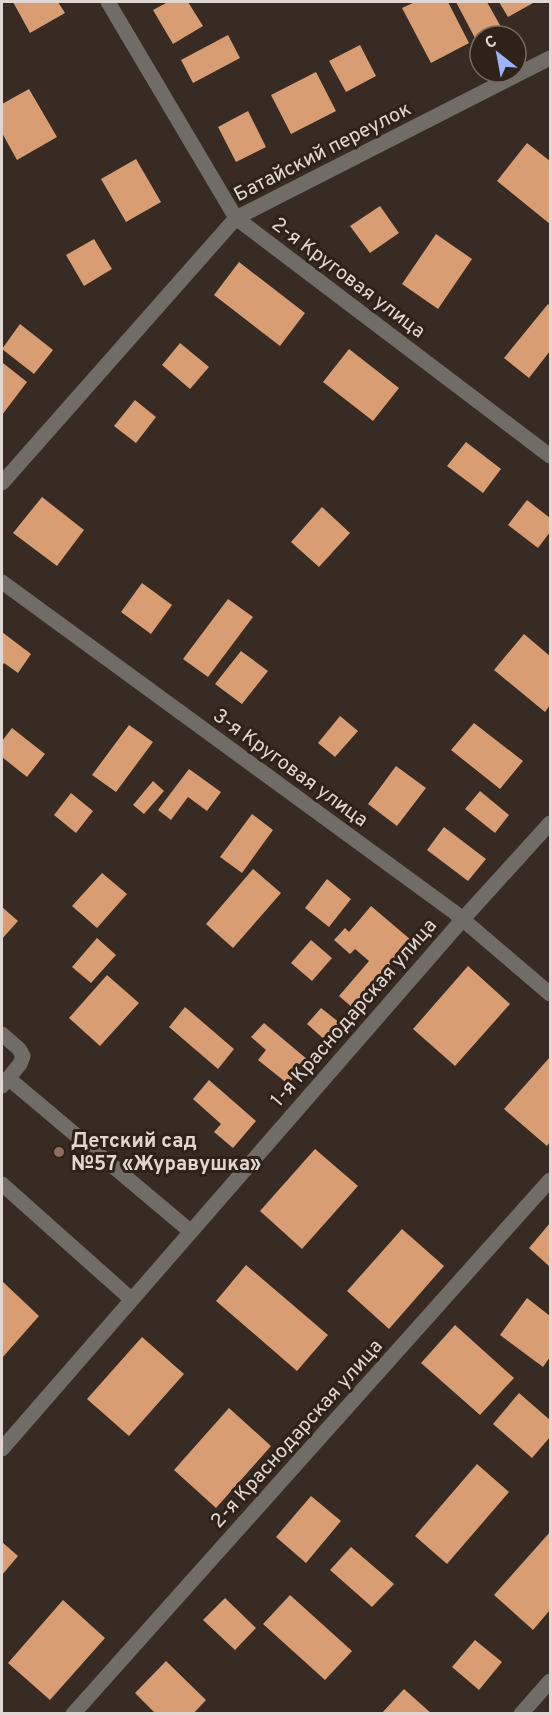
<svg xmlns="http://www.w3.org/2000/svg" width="552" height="1715" viewBox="0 0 552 1715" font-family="Overpass,sans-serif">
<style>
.building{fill:#d89d73}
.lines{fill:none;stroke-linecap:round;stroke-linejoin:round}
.minor{stroke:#716c66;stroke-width:15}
.education-dot{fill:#8d6e63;stroke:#2e2219;stroke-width:2}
.labels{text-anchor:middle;stroke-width:6;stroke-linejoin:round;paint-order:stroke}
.street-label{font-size:20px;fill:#e0d7d2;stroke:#2e2219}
.poi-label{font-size:20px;font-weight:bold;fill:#e0d7d2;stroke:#2e2219;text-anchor:start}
</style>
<rect width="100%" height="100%" fill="#382b23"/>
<!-- building -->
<path class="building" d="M13,2H58L65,13L30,33Z
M168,2H188L203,26L173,44L153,10Z
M415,2H448L469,43L431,63L402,8Z
M456,2H487L501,27L480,36L476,40Z
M499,2H535L508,17Z
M228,35L240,58L193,83L181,60Z
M360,45L376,76L346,92L329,61Z
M316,72L336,111L291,134L271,95Z
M29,89L57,137L17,160L2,133V104Z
M248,111L266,147L236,162L218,127Z
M527,143L550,161V224L497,181Z
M136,159L161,202L126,222L101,179Z
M380,206L399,233L370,253L350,226Z
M436,234L472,259L438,309L402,284Z
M94,239L112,269L84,286L66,255Z
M239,262L305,313L280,346L214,295Z
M548,304L550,306V351L529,378L504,358Z
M20,324L53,350L34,374L2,349Z
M180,343L209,367L190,389L162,365Z
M349,349L399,388L373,421L323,382Z
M3,363L27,382L2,415V364Z
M135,400L156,417L136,443L114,426Z
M466,442L501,469L483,493L447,466Z
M42,497L84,530L57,566L13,533Z
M527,500L550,518V532L538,548L508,525Z
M322,507L350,533L319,567L291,542Z
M142,583L172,605L151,634L121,612Z
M228,599L253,617L208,677L183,659Z
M2,632L31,654L18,673L4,663L2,666Z
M524,634L550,656V705L545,712L494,670Z
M241,651L268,671L242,704L215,684Z
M340,716L358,731L335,757L318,743Z
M474,723L523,761L500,789L451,750Z
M129,725L153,742L116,792L92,775Z
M12,728L45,754L27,777L2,757V741Z
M396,766L426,788L397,826L368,804Z
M189,769L221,792L207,811L188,797L171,820L158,810Z
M153,781L164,791L144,814L133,805Z
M480,791L509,815L495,833L465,809Z
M71,793L93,811L76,833L54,815Z
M252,814L273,830L242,873L220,857Z
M444,827L486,859L468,881L427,850Z
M253,869L281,893L233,948L206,924Z
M102,873L127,894L97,928L72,906Z
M327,879L351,899L329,927L305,908Z
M371,906L411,940L353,1008L339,996L369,961L355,949L350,954L334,940L345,928L349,932Z
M2,907L18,921L2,939Z
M97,938L116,955L91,983L72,967Z
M311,940L332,958L312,981L291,963Z
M468,966L510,1004L455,1066L413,1029Z
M107,975L139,1003L100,1046L69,1018Z
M185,1007L234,1049L218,1069L169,1027Z
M321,1008L340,1023L325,1040L307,1024Z
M264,1023L308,1060L288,1084L258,1060L266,1050L251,1037Z
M550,1057V1142L547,1146L504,1109Z
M209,1080L256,1121L233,1148L214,1132L221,1124L193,1099Z
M315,1149L358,1186L302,1249L260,1211Z
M550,1223V1267L529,1248Z
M402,1229L444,1266L389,1329L347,1291Z
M246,1265L328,1335L297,1371L216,1301Z
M2,1281L39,1316L2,1358Z
M527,1298L550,1316V1357L543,1367L500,1335Z
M455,1325L514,1378L480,1415L421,1363Z
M142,1337L184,1374L129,1436L87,1399Z
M519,1393L550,1420V1437L532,1458L493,1424Z
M229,1408L271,1446L216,1508L174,1470Z
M477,1464L509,1492L447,1564L415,1536Z
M311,1496L341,1521L306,1563L276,1537Z
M550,1532V1610L533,1630L494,1595Z
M2,1542L18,1556L2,1575Z
M351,1547L394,1584L372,1607L330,1570Z
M290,1595L352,1651L325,1680L263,1624Z
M225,1598L256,1628L235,1650L203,1620Z
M63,1600L105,1638L50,1700L8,1663Z
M475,1640L502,1662L479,1690L452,1667Z
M166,1661L206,1700L193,1714H156L135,1693Z
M404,1689L432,1714H381Z"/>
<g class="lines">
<!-- minor -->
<path class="minor" d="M108,2L236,218L550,456
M2,483L236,218L550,58
M2,582L454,912L550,994
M2,1034L19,1049L23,1056L20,1064L2,1086
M8,1078L190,1231
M2,1184L131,1299
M2,1449L463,919L550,823
M73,1714L550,1180
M521,1714L550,1681"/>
</g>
<!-- markers -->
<circle class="education-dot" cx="59" cy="1152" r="6"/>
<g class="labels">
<!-- street labels -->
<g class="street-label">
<text transform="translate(322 151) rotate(-27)" y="7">Батайский переулок</text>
<text transform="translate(349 277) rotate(37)" y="7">2-я Круговая улица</text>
<text transform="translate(291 767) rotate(36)" y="7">3-я Круговая улица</text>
<text transform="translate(353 1012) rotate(-49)" y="7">1-я Краснодарская улица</text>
<text transform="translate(296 1433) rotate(-48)" y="7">2-я Краснодарская улица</text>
</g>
<!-- poi labels -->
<g class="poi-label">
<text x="71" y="1147">Детский сад<tspan x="71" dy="23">№57 «Журавушка»</tspan></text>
</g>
</g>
<!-- border -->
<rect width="552" height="1715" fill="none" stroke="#e0d7d2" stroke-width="6"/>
<!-- north arrow -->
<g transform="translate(498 54) rotate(329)"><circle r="28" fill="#2e2219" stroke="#756a63" stroke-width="1.5"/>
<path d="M0-4.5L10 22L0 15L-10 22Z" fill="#9db4fd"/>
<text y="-9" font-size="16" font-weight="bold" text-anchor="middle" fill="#e0d7d2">С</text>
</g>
</svg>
